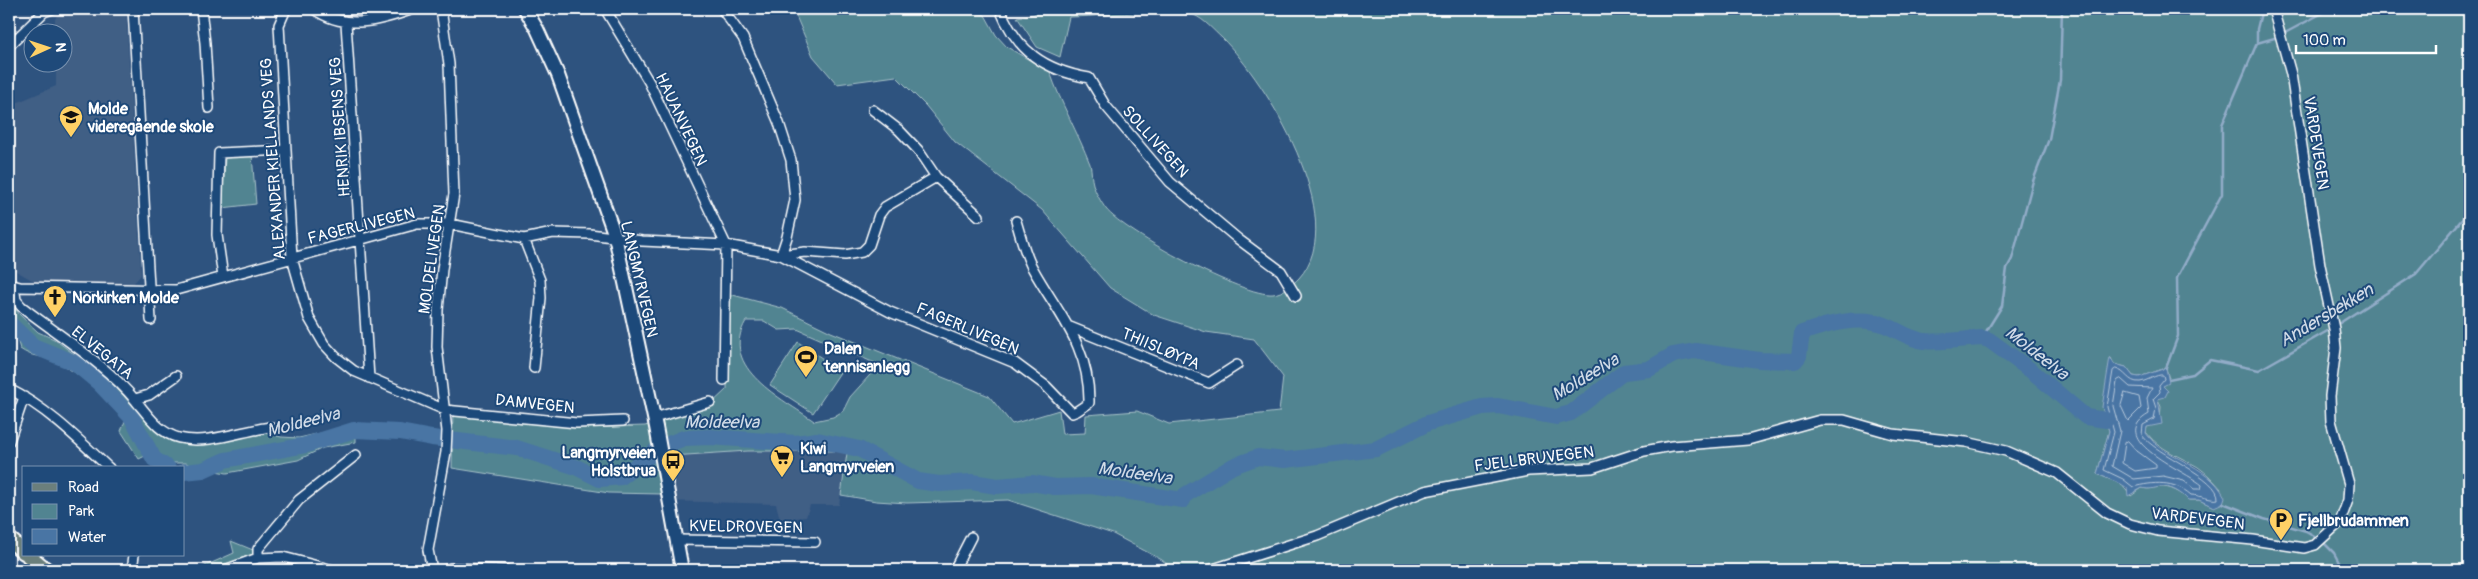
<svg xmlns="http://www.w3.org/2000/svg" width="2478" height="579" viewBox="0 0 2478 579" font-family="Pangolin,sans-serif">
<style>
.built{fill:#405e85}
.green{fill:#518491;stroke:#a8c2c8;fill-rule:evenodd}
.water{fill:#4975a4;stroke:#92acc8}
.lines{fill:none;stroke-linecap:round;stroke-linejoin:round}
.shore{stroke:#b6c8db;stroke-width:1}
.stream{stroke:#92acc8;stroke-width:2.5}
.river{stroke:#4975a4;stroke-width:16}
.minor-casing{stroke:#fff;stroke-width:12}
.secondary-casing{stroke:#fff;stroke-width:16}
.primary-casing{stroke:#fff;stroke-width:18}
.minor{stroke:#1f4a7a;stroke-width:9}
.secondary{stroke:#1f4a7a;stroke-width:12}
.primary{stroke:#6b7f7c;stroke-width:14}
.labels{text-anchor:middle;stroke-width:4;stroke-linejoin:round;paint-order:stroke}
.poi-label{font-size:16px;font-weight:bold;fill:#fff;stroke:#1f4a7a;text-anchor:start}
.street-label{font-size:16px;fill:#fff;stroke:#1f4a7a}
.water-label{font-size:18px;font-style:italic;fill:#d2dce8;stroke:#1f4a7a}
</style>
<rect width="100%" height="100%" fill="#2e537f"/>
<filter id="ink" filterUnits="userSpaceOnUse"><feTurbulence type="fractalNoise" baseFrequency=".02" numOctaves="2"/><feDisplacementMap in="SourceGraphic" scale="10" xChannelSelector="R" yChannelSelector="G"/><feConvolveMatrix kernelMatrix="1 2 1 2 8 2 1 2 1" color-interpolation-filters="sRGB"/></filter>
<g filter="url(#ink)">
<!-- built -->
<path class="built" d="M73,9H126L141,271V275L133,284L100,286L39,284L9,267V106L56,86V63L62,62V32H55V19L58,14Z
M748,451H842L847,453L839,505H810L806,517L780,519L776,504L664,501L656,457Z"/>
<!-- green -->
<path class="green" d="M793,9H970L985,15L996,35L1007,47L1050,72C1061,104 1078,133 1090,164C1092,171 1091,178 1093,184C1095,192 1101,202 1106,209C1125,233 1244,297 1273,294C1283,293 1292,285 1299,278C1352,220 1266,81 1222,38C1213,30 1205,20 1194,15C1177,7 1094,17 1069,17L1060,57L1037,47L1017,17L1035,14L1037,9H2469V570H1174L1162,560L1113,534L1008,500L907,503L876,501L841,495L847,453L842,451H748L656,457L662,494L609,493L452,468L453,410L579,428L645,426L709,406L727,389L729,294L782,308L831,332L989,396L1012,424L1059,410L1062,434L1085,433L1086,415L1137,411L1169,424L1279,412L1283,377L1254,339L1206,332L1154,315L1110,288L1042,210L955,142L926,106L896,76L837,84L813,56ZM746,321H764L779,330L797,329L879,365L850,397L843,411L833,417L814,421C783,399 718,368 746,321ZM2111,358L2114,364L2126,367L2133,376L2139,377L2166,368L2169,379L2163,385L2158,399L2161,407L2160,418L2147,427L2146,432C2158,449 2181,457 2198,467C2207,473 2214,481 2221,489L2214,507L2199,500H2189C2182,493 2170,486 2159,487C2152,488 2149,490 2142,488L2131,496L2121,484L2097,474L2109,431L2103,413Z
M252,155L256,204L222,208L225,158Z
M9,301L20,315L38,332L54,339L111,382L158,433L171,441L189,444L210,443L267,433L281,437L299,438L356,425V442L323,448L298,460L227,473L197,468L186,463H171L157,454L147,455L139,459L121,431L125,421C103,393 84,375 52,360C40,355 33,358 20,349L16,336L9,328Z
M798,342L841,371L813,413L770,385Z
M231,541L253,550V553C241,568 214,570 196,570L234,553Z"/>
<!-- water -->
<path class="water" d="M2110,357L2114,364L2126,367L2133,376L2139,377L2166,368L2169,383L2163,386L2168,391L2165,397L2158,399L2162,424L2147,427L2146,433C2165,461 2206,461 2225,497L2223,503L2214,507L2199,500H2188C2183,494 2170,485 2160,487C2153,488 2151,490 2142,488L2128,496L2127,488L2121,484L2097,474L2109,431L2102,407Z"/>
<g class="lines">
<!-- shore -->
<path class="shore" d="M2116,369C2126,371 2128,383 2140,382C2148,381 2156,374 2163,375L2164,379L2159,385L2160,392L2153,399L2156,408L2154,419L2143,425L2142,435C2155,455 2220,477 2218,499C2212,501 2199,495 2191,495C2174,480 2153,482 2133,487L2123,479L2104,470L2114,432L2107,407L2113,371Z
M2121,379L2130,387L2152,388L2147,398L2149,414C2104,439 2186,471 2202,485L2201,489H2194L2184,481L2163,476L2134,479L2112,466L2120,431L2113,406L2117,381Z
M2125,393L2139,397L2141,408L2128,421L2121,406Z
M2128,441L2137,451L2156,465V468L2135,471L2122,463L2125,443Z"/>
<!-- stream -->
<path class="stream" d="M2283,34L2330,9
M2257,43V29L2262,9
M2335,326L2416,274L2469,211
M1982,338L2002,306L2007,268L2012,259L2033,181L2049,139L2060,80L2062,9
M2166,368L2178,336L2177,278L2222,194V125L2257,43L2278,37
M2169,379L2193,374L2210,360L2259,370L2331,329
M2223,503L2264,519L2306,531L2318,538
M2322,541L2334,553L2343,570"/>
<!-- river -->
<path class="river" d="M9,323L33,346L75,363L99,383L132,418L154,459L168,468
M184,472L203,470L225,460L306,445L354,430L400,432L432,438L517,448L576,467L600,479L621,477L661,447L684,438L710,437L796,443L817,440L859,449L918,481L939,484L972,482L997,486L1032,483L1055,487L1091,486L1183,500L1185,495L1233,466L1258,457L1285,460L1376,449L1428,423L1482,407L1498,406L1556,417L1571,413L1624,372L1649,369L1673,355L1695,351L1759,360L1795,361L1799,356L1802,333C1827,324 1859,315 1885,325C1898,330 1909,339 1924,341C1942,343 1963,339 1982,338L1989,340L2033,372L2086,417L2106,420"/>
<!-- minor casing -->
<g class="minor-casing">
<path id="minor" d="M133,9L151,320
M201,9L205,43L209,108
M286,9L279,25L292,258L309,318L324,344L336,357L354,371L445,410L577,423L623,421
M314,9C345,31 380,21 413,9
M605,9L649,82L726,245L724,380
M1000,9C1017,51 1044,70 1089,78L1105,105L1170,182L1238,239L1281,271L1296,296
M346,23L369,378
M9,46L44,12L52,9
M873,110L899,130L918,150L936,177L979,216
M524,239L540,280L541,298L534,368
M781,255L890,312L1015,363L1046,386L1072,413L1077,411L1089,403C1090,346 1058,314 1033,269C1025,255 1021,237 1016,221
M781,255L805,252L845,255L862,252L869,245L879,215L885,207L936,177
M223,277L217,235L219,153L286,150
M9,284L20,287L176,290L417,224H450L524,239L553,233L590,234L642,241L726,245L781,255L787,237L795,200L791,160L779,123L743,38L722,9
M14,286L16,300L21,306C58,335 106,364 136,401C148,415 159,433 179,438C207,445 241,431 270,427
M1070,327L1209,383L1237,365
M9,389C47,408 78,439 109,468
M135,399L149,395L176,376
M654,418L710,402
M9,441L24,397
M676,540L815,542
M258,558V549L299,500L356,455
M132,570L134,555
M225,570L258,558L283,557L333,570
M432,570L428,550L446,452L447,431L437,347L438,310L442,269L454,194L449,64L441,9
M445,570L451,568L506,570
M954,570L971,537
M1210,570L1317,536L1425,491L1528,471L1592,468L1644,451L1672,446L1748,440L1820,420H1844L1893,434L1966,442L2006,451L2057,473L2107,513L2130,524L2158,531L2253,540L2304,548L2315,545L2340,522L2348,500L2349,484L2331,421L2330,396L2336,348L2334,329L2320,265L2291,74L2273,9"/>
</g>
<!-- secondary casing -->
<g class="secondary-casing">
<path id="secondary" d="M525,9L537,29L558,75L615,236L656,427L682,570"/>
</g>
<!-- primary casing -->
<g class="primary-casing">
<path id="primary" d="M9,539L24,552
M28,555L46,570"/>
</g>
<!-- minor -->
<use href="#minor" class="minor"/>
<!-- secondary -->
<use href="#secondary" class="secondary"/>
<!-- primary -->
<use href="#primary" class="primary"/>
</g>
</g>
<!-- icons -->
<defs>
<g id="school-pin" transform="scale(1.25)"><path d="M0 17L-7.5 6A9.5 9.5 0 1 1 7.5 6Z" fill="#ffd166" stroke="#1f4a7a"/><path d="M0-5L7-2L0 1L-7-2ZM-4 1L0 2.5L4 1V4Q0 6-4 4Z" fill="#111"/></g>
<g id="church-pin" transform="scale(1.25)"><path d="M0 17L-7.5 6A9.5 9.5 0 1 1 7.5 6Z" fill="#ffd166" stroke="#1f4a7a"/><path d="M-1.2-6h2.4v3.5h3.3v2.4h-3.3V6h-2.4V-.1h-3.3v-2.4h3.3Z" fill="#111"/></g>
<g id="stadium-pin" transform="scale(1.25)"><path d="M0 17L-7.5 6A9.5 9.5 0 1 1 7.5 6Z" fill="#ffd166" stroke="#1f4a7a"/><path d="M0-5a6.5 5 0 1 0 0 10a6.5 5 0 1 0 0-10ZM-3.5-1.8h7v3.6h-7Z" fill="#111"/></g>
<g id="supermarket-pin" transform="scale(1.25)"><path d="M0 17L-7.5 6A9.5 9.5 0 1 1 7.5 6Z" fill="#ffd166" stroke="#1f4a7a"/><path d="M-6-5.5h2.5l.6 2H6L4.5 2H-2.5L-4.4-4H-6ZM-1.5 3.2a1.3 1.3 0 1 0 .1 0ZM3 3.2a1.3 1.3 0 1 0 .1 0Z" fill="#111"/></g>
<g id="bus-pin" transform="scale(1.25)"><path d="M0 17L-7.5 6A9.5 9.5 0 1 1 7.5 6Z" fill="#ffd166" stroke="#1f4a7a"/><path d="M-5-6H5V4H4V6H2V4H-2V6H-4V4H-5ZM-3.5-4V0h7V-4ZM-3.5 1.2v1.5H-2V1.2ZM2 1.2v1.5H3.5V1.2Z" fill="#111"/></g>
<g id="parking-pin" transform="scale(1.25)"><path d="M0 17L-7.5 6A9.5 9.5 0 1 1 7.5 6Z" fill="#ffd166" stroke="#1f4a7a"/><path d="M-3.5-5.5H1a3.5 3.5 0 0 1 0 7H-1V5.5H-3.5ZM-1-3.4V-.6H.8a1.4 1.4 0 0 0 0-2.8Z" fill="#111"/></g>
</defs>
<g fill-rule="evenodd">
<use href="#school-pin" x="71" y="117"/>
<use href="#church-pin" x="55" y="297"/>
<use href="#stadium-pin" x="806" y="357"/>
<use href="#supermarket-pin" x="782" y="457"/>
<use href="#bus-pin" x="673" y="461"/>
<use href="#parking-pin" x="2281" y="520"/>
</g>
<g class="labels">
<!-- poi labels -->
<g class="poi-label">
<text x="88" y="114">Molde<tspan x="88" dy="18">videregående skole</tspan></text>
<text x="72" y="303">Norkirken Molde</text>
<text x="824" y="354">Dalen<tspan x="824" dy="18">tennisanlegg</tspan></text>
<text x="800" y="454">Kiwi<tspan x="800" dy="18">Langmyrveien</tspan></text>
<text x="656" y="458" text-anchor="end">Langmyrveien<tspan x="656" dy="18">Holstbrua</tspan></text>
<text x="2298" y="526">Fjellbrudammen</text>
</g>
<!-- street labels -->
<g class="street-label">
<text transform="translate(682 119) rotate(65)" y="6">HAUANVEGEN</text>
<text transform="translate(339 127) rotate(-94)" y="6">HENRIK IBSENS VEG</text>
<text transform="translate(1156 141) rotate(48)" y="6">SOLLIVEGEN</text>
<text transform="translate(2317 143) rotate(81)" y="6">VARDEVEGEN</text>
<text transform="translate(272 159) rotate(-94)" y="6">ALEXANDER KIELLANDS VEG</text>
<text transform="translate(361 225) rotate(-14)" y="6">FAGERLIVEGEN</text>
<text transform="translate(431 259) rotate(-82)" y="6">MOLDELIVEGEN</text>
<text transform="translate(640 279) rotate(77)" y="6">LANGMYRVEGEN</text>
<text transform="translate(968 328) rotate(23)" y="6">FAGERLIVEGEN</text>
<text transform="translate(1161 348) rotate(23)" y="6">THIISLØYPA</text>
<text transform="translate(103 352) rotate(39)" y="6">ELVEGATA</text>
<text transform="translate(535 403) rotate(6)" y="6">DAMVEGEN</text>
<text transform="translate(1534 458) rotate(-7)" y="6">FJELLBRUVEGEN</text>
<text transform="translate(2198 518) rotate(7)" y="6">VARDEVEGEN</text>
<text transform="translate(746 526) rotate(1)" y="6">KVELDROVEGEN</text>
</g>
<!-- water labels -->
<g class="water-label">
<text transform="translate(2326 315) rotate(-31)" y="6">Andersbekken</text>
<text transform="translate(2037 353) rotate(38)" y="6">Moldeelva</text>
<text transform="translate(1585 377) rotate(-31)" y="6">Moldeelva</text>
<text transform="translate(303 422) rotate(-14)" y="6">Moldeelva</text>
<text x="722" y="428">Moldeelva</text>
<text transform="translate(1135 473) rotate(8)" y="6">Moldeelva</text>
</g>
</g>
<!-- margin -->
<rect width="2478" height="579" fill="none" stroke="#1f4a7a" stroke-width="30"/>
<rect x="15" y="15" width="2448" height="549" fill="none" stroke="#fff" stroke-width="2" filter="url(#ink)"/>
<!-- legend -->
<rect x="22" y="466" width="162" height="90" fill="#1f4a7a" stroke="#7992af"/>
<rect x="32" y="483" width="25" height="8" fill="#6b7f7c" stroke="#7992af"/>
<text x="68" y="492" font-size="15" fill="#ffffff">Road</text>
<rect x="32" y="504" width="25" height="15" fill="#518491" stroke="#7992af"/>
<text x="68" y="516" font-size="15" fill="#ffffff">Park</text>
<rect x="32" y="529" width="25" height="15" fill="#4975a4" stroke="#7992af"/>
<text x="68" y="542" font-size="15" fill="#ffffff">Water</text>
<!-- north arrow -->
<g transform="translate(48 48) rotate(87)"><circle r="24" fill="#1f4a7a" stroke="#7992af"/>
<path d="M0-4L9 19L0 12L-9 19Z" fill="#ffd166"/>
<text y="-8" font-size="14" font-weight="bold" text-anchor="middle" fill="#ffffff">N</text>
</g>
<!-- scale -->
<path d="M2296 45v8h140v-8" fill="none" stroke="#ffffff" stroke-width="2.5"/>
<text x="2303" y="45" font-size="15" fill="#ffffff" stroke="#1f4a7a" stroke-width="4" paint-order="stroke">100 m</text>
</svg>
